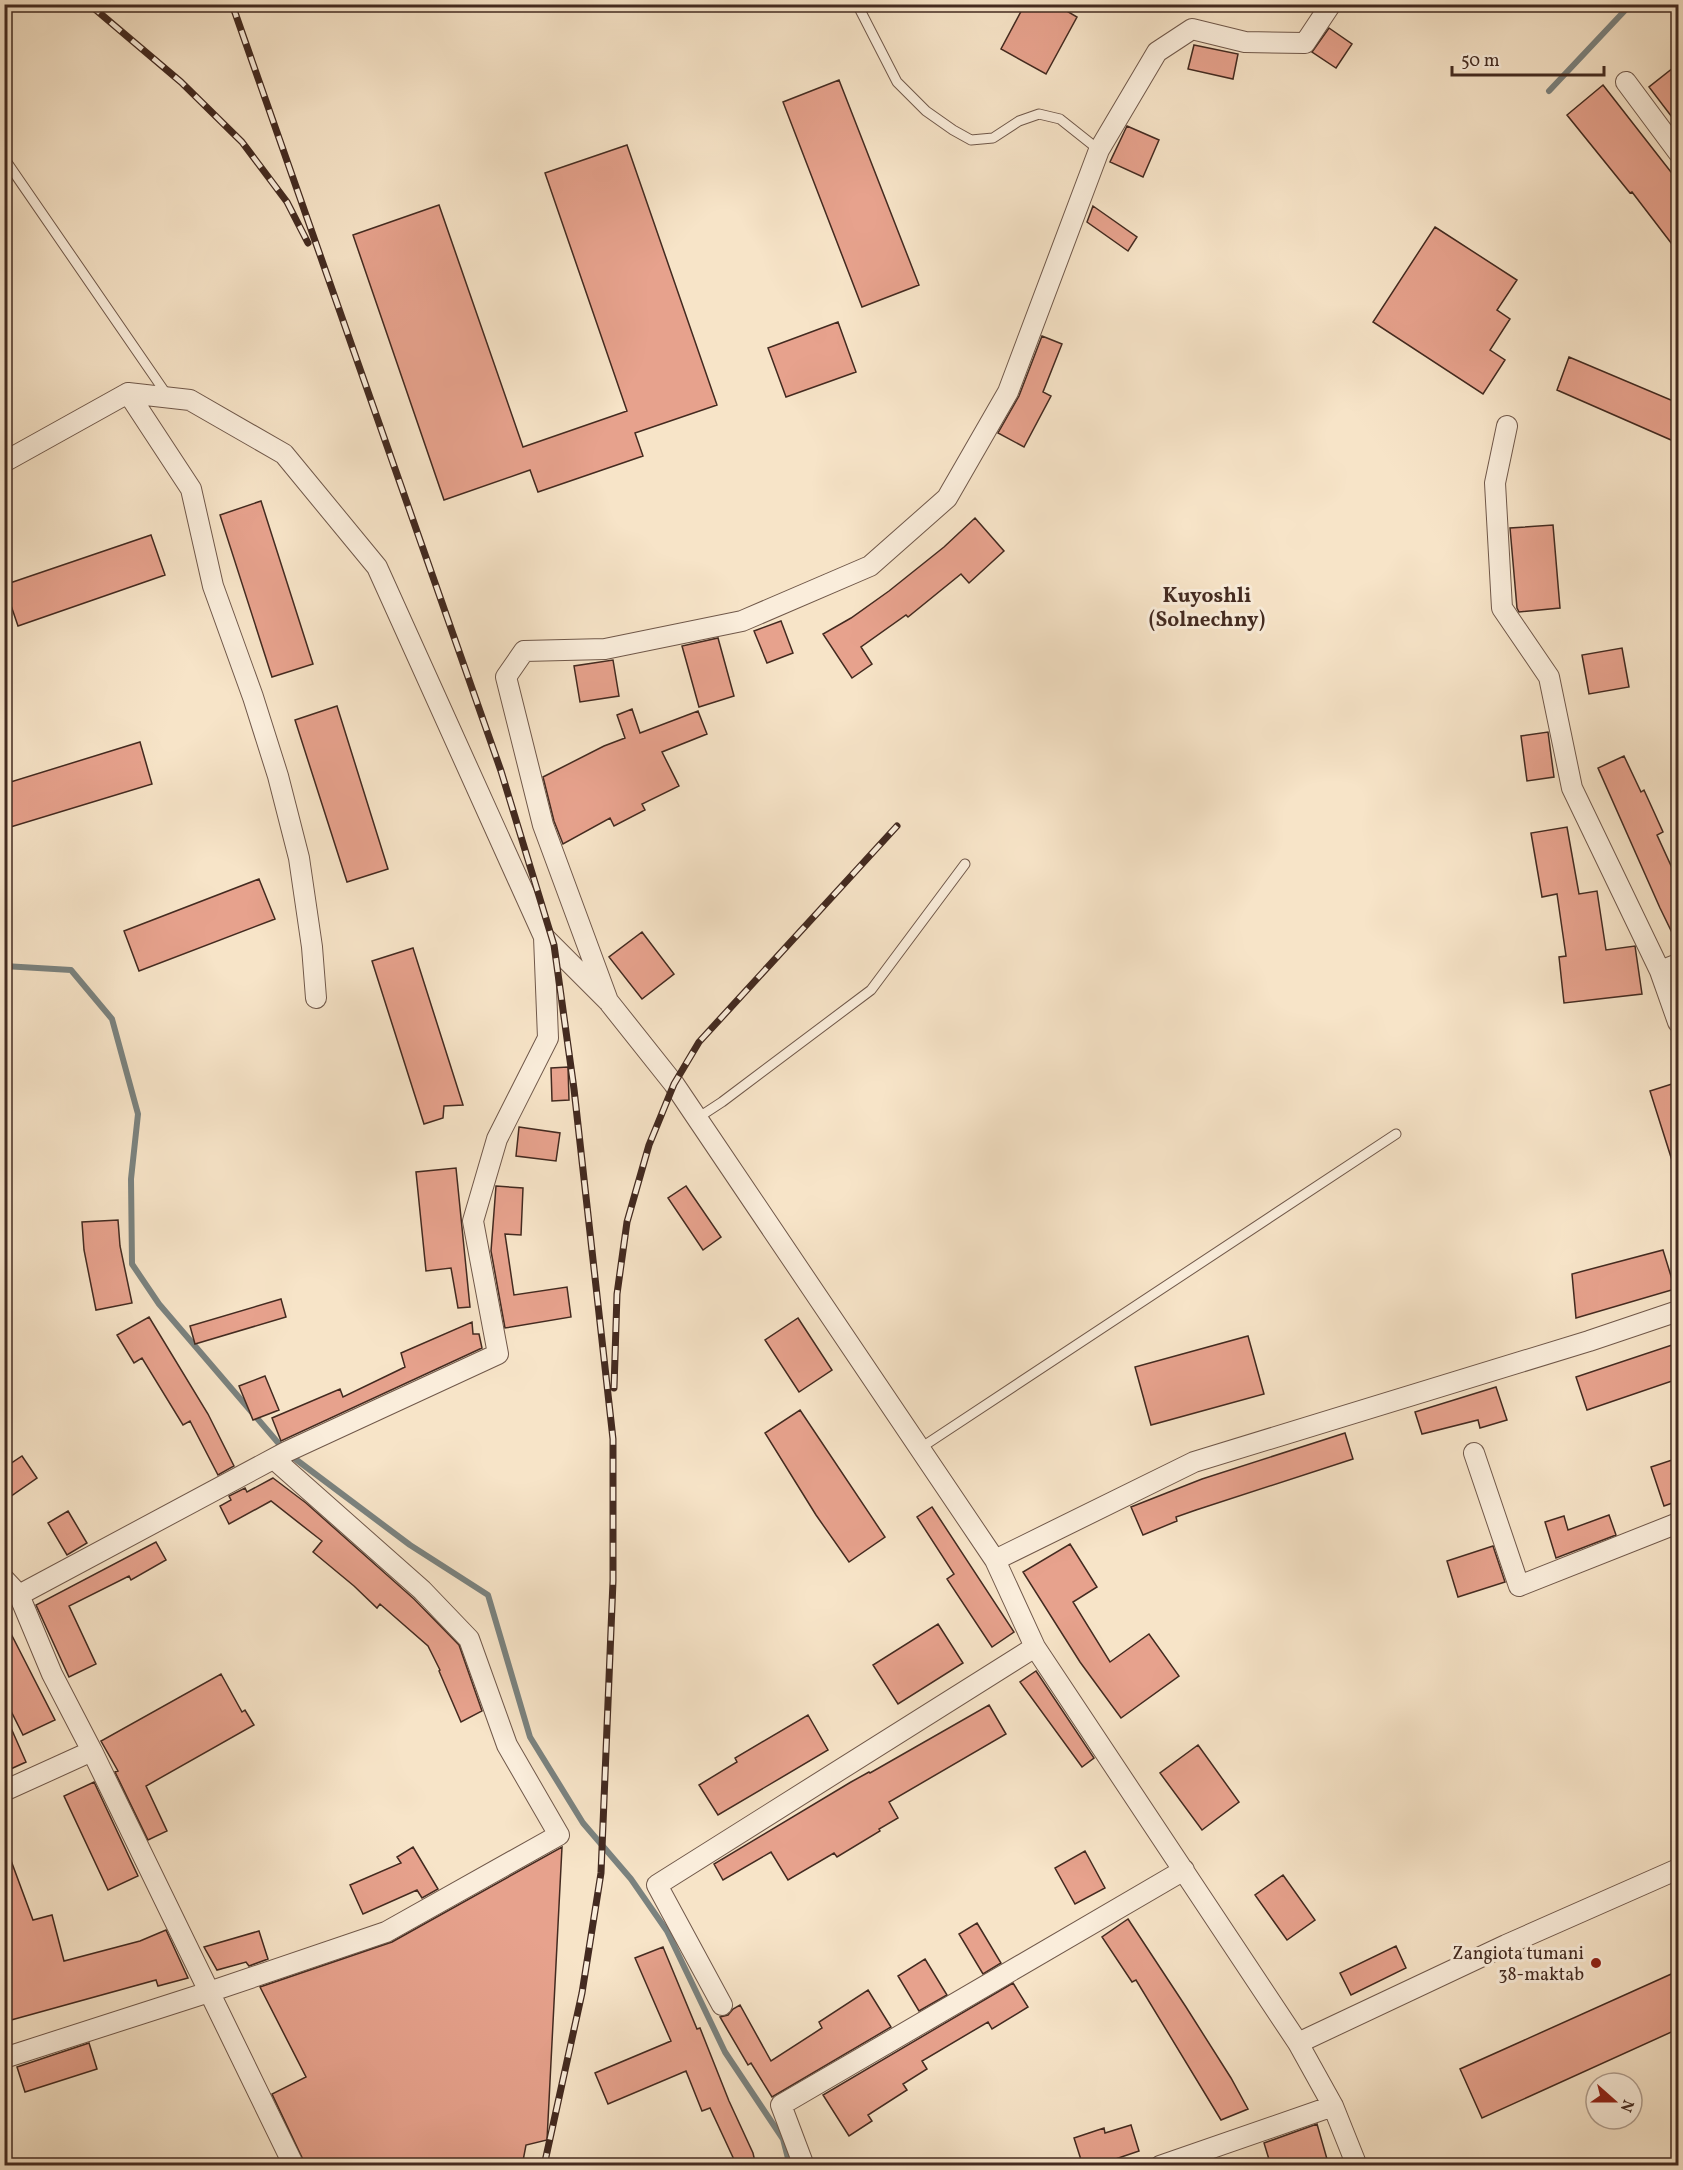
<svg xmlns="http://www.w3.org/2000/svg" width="1683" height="2170" viewBox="0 0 1683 2170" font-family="Vollkorn,serif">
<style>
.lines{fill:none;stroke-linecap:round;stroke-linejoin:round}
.stream{stroke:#7a827f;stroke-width:6}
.building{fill:#e7a28d;stroke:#432a20;stroke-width:1.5}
.service-casing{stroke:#70584a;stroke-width:11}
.minor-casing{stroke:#70584a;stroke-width:22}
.service{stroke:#faeddb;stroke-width:9}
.minor{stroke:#faeddb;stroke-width:20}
.rail-casing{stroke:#432a20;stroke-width:7}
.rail{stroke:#faeddb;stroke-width:4.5;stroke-dasharray:14;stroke-linecap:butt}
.poi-dot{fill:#8f2418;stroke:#faeddb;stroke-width:2}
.labels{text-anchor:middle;stroke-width:6;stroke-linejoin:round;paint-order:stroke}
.poi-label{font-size:18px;fill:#432a20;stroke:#faeddb;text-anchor:end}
.quarter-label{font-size:21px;font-weight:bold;fill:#432a20;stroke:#faeddb}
</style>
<rect width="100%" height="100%" fill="#f7e4c8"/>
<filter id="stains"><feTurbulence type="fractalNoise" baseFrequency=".00333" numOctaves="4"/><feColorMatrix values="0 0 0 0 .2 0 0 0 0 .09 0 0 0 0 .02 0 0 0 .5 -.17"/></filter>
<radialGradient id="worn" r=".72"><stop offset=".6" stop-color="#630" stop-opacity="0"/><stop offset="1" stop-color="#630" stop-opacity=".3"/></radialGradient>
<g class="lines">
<!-- stream -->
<path class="stream" d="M1549,91L1631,4
M4,966L71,970L112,1019L138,1114L131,1179L132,1264L159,1304L286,1452L410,1545L488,1595L530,1737L583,1823L631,1879L667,1931L725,2052L783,2139L790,2166"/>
</g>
<!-- building -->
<path class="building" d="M1025,4H1055L1077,17L1046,74L1001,49Z
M1329,28L1352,44L1336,68L1312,52Z
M1194,45L1238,54L1233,79L1188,69Z
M1678,64V125L1649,87Z
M839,80L919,285L862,307L783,102Z
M1603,85L1678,181V252L1632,192L1630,193L1567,115Z
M1127,126L1159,140L1143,177L1110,162Z
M627,145L717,405L635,433L643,456L538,492L530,470L444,500L353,235L439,205L523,447L627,411L545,173Z
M1093,206L1137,237L1128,251L1087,222Z
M1435,227L1517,280L1497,310L1510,319L1490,350L1505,360L1483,394L1373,322Z
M838,322L856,372L786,397L768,348Z
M1042,336L1062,344L1043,392L1051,396L1024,447L998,433L1019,396Z
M1569,357L1678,403V443L1557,390Z
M261,501L313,664L272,677L220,515Z
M975,518L1004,551L969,583L961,574L908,617L906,615L861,647L872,664L852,678L823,634L851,618L889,591L944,547Z
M1553,525L1560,608L1519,612L1517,608L1510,528Z
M151,535L165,575L18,626L4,585Z
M781,621L793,653L767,663L754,631Z
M718,638L734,696L699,707L682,646Z
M1622,648L1629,687L1589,694L1582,655Z
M613,660L619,696L580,702L574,666Z
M337,706L388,869L347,882L295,720Z
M632,709L640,733L698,711L707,734L662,752L679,786L642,804L645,810L614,826L610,818L563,844L554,821L543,777L604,746L625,738L617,715Z
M1548,732L1554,777L1527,781L1521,736Z
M140,742L152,784L4,829V784Z
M1624,756L1641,792L1644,790L1663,832L1657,835L1678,881V945L1660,908L1598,768Z
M1567,827L1579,894L1597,891L1606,950L1635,946L1642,994L1564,1003L1559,957L1566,956L1557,894L1542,897L1531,833Z
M259,879L275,919L139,971L124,931Z
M642,932L674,974L642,999L609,957Z
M413,948L463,1105L444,1106L443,1118L424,1124L372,961Z
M568,1067L569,1100L552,1101L551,1068Z
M1678,1082V1169L1675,1170L1650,1091Z
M519,1127L560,1133L556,1161L516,1156Z
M456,1168L470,1307L458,1308L451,1268L426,1271L416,1172Z
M496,1186L523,1188L521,1235L505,1234L514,1295L567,1287L571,1317L505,1328L491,1251Z
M686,1186L721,1237L703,1250L668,1198Z
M118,1220L120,1246L132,1303L96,1310L84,1250L82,1222Z
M1663,1250L1675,1289L1576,1318L1572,1274Z
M281,1299L286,1317L195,1344L190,1326Z
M149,1317L208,1414L234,1466L218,1475L190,1421L183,1425L142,1358L134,1363L117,1335Z
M798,1318L832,1370L799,1392L765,1340Z
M472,1322L473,1334H479L482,1348L281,1441L272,1418L340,1389L343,1397L405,1367L401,1353Z
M1248,1336L1264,1394L1151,1425L1135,1367Z
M1678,1343V1379L1587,1410L1576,1377Z
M265,1376L279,1410L253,1420L239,1386Z
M1496,1387L1507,1420L1480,1428L1478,1420L1422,1434L1415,1412Z
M800,1410L885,1537L849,1562L816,1515L765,1433Z
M1345,1433L1353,1459L1196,1510L1176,1517L1177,1521L1143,1535L1131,1507L1202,1479Z
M22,1456L37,1478L4,1501V1468Z
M1678,1458V1501L1664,1506L1651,1467Z
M273,1478L306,1503L414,1599L459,1645L482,1711L461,1722L439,1671L440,1670L428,1646L380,1604L377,1608L354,1586L313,1552L322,1541L271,1501L229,1524L220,1506L231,1500L229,1496L245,1488L247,1492Z
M932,1507L1014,1632L992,1647L947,1579L954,1574L917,1517Z
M68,1511L87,1543L67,1555L48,1523Z
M1609,1515L1616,1535L1556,1558L1545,1522L1564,1516L1568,1530Z
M156,1542L166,1560L131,1580L129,1576L69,1606L96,1664L69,1677L36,1605Z
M1070,1544L1097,1587L1073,1602L1110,1662L1149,1634L1179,1676L1121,1718L1080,1662L1023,1572Z
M1493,1546L1505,1582L1458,1597L1447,1561Z
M4,1620L55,1720L23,1735L4,1697Z
M938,1624L963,1663L898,1704L873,1665Z
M1036,1671L1094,1758L1082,1767L1020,1682Z
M221,1674L242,1712L245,1710L254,1725L146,1786L167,1831L148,1840L115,1772L118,1771L101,1741Z
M989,1705L1006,1734L889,1802L898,1818L879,1829L880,1831L837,1857L834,1853L788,1880L771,1852L723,1880L714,1864L851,1782L869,1772L870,1773Z
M4,1712L26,1762L4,1772Z
M808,1715L828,1750L718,1815L699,1785L737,1762L735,1758Z
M1198,1745L1239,1802L1202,1830L1160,1773Z
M94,1782L138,1876L108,1890L64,1796Z
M6,1847L33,1920L52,1915L64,1961L140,1941L166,1930L188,1978L158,1986L156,1980L4,2022V1848Z
M413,1847L438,1889L422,1898L417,1890L363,1914L350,1885L401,1863L397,1857Z
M562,1847L547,2140L526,2145L522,2166H306L272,2094L306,2077L260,1987L392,1942Z
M1085,1851L1105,1888L1075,1904L1055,1868Z
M1283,1875L1315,1920L1287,1940L1255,1895Z
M1128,1919L1186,2007L1231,2078L1248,2109L1221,2120L1136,1980L1132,1982L1102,1937Z
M977,1923L1001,1963L983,1974L959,1934Z
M259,1931L268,1959L249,1966L246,1962L217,1970L204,1947Z
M1396,1946L1406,1968L1351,1995L1340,1973Z
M663,1947L697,2029L700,2028L729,2101L753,2153L756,2166H737L710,2108L702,2111L686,2071L608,2104L595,2073L671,2041L635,1958Z
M925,1959L947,1995L919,2011L898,1976Z
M1678,1971V2029L1482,2118L1460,2069Z
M1013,1983L1028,2007L992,2029L988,2022L922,2061L927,2069L903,2084L907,2090L868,2115L872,2121L849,2136L823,2095Z
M868,1990L891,2027L772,2097L751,2063L748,2065L720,2017L728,2015L733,2009L740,2005L771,2061L822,2028L819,2022Z
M89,2043L97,2069L25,2092L17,2067Z
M1317,2124L1329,2166H1271L1264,2143Z
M1131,2125L1139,2151L1095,2166H1083L1074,2138L1104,2128L1105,2133Z"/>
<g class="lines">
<!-- service casing -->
<g class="service-casing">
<path id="service" d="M857,4L897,82L926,111L953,130L971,140L993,138L1019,121L1039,114L1060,119L1099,150
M4,158L167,395
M696,1119L722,1102L871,990L965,864
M919,1449L1396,1134"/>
</g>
<!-- minor casing -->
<g class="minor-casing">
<path id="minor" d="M1626,82L1678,152
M128,393L191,489L213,586L253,697L278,776L299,858L312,947L316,998
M1507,426L1495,483L1502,608L1549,677L1572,788L1660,971L1678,1022
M4,462L128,393L190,400L284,454L377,567L544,937L548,1038L497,1139L473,1221L498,1354L286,1452L19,1595
M544,937L608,1001L674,1084L995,1560L1035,1647L1298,2043L1333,2106L1357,2166
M1660,971L1678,964
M608,1001L543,825L506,677L524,651L605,649L742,621L870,566L947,498L1008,392L1099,150L1157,52L1192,29L1245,42L1305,43L1331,4
M1474,1453L1519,1586L1678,1523
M995,1560L1194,1462L1589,1341L1678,1311
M4,1579L19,1595L52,1674L92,1751L294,2166
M4,1791L92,1751
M722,2005L657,1885L1035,1647
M1298,2043L1506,1945L1678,1869
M4,2058L209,1992L386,1932L559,1835L507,1745L469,1639L422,1590L274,1459
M804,2166L781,2105L1184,1870
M1160,2166L1333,2106"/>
</g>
<!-- service -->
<use href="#service" class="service"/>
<!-- minor -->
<use href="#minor" class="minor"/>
<!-- rail casing -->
<g class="rail-casing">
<path id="rail" d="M89,4L181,82L242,142L287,202L308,243
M232,4L501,771L554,945L574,1089L613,1439V1581L601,1873L582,1993L544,2166
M614,1388L617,1294L627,1222L649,1145L674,1084L699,1042L897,826"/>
</g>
<!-- rail -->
<use href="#rail" class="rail"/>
</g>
<!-- markers -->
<circle class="poi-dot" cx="1596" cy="1963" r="6"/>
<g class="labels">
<!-- poi labels -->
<g class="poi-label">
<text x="1584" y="1959">Zangiota tumani<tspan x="1584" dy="21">38-maktab</tspan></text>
</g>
<!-- quarter labels -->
<g class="quarter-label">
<text x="1207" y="602">Kuyoshli<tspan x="1207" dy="24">(Solnechny)</tspan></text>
</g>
</g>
<!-- margin -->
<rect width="1683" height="2170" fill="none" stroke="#f7e4c8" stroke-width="24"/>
<rect x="6" y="6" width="1671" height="2158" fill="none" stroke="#432a20" stroke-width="3"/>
<rect x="12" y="12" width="1659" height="2146" fill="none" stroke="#432a20" stroke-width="1.5"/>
<!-- north arrow -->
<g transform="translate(1614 2101) rotate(111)"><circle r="28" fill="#faeddb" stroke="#b19f90" stroke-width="1.5"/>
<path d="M0-4.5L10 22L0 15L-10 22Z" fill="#8f2418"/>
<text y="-9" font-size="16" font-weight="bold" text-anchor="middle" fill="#432a20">N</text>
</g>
<!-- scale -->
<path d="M1452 66v9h152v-9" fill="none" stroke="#432a20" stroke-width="3"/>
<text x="1461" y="66" font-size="18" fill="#432a20" stroke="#faeddb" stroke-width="4.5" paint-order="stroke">50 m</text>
<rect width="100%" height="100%" filter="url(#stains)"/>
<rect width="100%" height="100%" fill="url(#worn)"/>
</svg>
